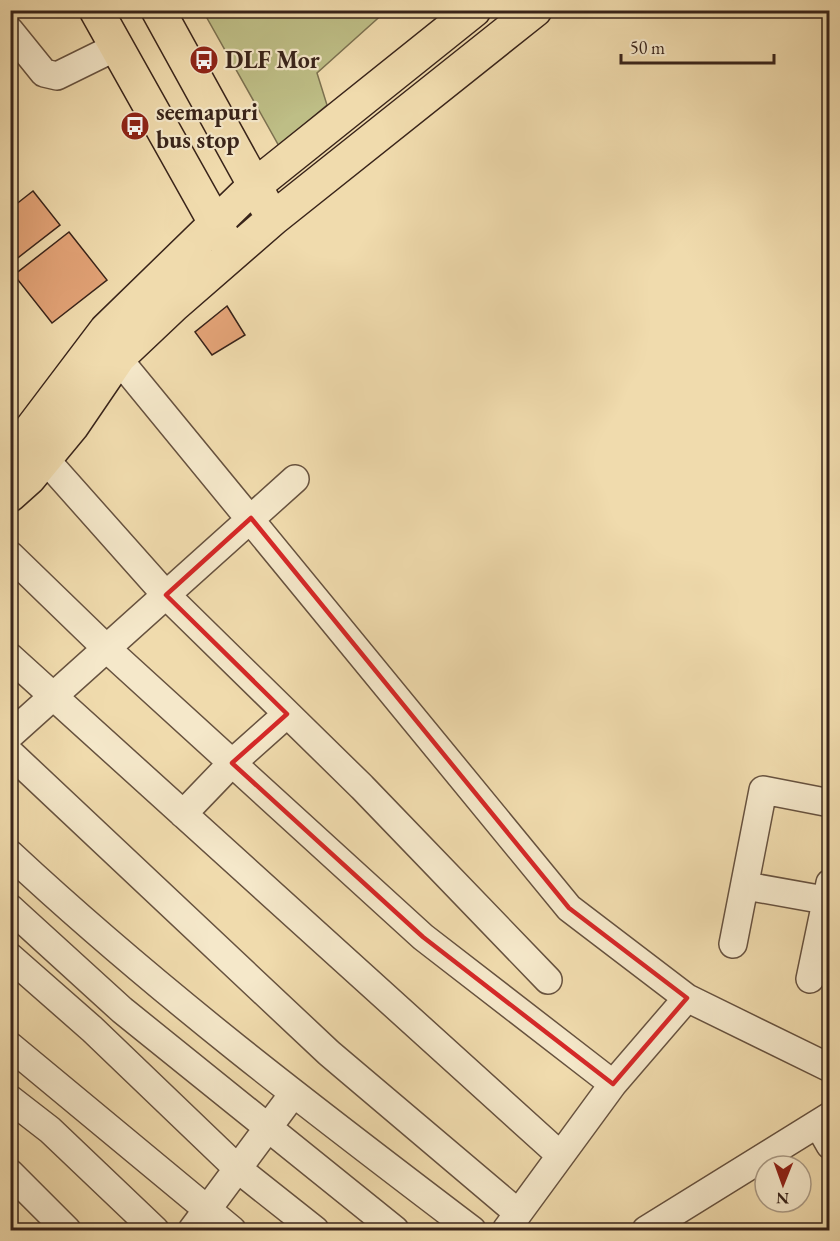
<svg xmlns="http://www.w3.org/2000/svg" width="840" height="1241" viewBox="0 0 840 1241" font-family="'EB Garamond',serif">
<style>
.green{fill:#bebe86;stroke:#7c7150;stroke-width:1.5}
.building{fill:#e3a377;stroke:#39241a;stroke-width:1.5}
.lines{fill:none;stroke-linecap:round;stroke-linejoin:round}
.minor-casing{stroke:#67523f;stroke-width:30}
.major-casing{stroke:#39241a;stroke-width:36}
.minor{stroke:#f5e8ca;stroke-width:27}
.major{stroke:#f0dbad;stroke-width:33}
.marked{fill:none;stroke:#d62828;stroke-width:4.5;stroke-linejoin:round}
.labels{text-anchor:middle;stroke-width:4.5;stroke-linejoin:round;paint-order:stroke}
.poi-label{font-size:24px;font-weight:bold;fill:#39241a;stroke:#f5e8ca;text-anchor:start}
</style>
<rect width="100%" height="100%" fill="#f0dbad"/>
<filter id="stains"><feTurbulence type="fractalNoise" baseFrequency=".00333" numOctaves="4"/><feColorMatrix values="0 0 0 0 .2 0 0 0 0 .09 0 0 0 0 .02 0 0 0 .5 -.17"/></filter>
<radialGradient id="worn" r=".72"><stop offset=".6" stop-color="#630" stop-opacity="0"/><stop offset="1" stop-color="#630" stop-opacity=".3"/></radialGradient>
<!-- green -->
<path class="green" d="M203,11H386L317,73L327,105L279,146Z"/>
<!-- building -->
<path class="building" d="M33,191L60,225L10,264V209Z
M69,232L107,280L52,323L14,275Z
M227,306L245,335L212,355L195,332Z"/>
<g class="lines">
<!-- minor casing -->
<g class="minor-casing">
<path id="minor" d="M10,31L44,73L57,76L116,47
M106,344L569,908L687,998L830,1068
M45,459L166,595L362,787L548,980
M10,555L106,648L423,937L613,1084
M10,657L560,1155
M10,735L295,479
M10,753L329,1053L518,1213
M183,814L232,763L287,714
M10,854C156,990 314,1110 472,1230
M746,886L830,901
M10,908L122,1010L395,1230
M733,944L763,790L830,803
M10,957L92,1029L238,1169L315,1230
M810,979L830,883
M10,1046L232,1230
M10,1099L50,1130L155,1230
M818,1124L830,1145
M10,1173L67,1230
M192,1230L293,1094
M506,1230L613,1084L687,998
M646,1230L830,1116"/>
</g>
<!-- major casing -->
<g class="major-casing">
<path id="major" d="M96,10L226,242
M158,10L266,206
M10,457L106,330L253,187L474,10
M10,495L29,478L72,426L119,357L174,305L274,218L535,10"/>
</g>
<!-- minor -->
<use href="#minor" class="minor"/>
<!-- major -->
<use href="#major" class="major"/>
</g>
<!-- marked area -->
<path class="marked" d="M251,518L569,908L687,998L613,1084L423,937L232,763L287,714L166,595Z"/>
<!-- icons -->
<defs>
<g id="bus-disc" transform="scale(1.5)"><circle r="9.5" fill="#8f2418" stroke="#f5e8ca"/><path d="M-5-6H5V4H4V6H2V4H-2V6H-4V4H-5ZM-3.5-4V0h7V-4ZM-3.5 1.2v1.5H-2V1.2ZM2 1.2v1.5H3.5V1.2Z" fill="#fff"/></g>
</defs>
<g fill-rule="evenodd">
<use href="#bus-disc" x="204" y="60"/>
<use href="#bus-disc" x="135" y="126"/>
</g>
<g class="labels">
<!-- poi labels -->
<g class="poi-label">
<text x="225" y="68">DLF Mor</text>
<text x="156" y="120">seemapuri<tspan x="156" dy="28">bus stop</tspan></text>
</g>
</g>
<!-- margin -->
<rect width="840" height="1241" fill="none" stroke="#f0dbad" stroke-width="36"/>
<rect x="12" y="12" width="816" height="1217" fill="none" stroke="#39241a" stroke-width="3"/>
<rect x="18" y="18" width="804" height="1205" fill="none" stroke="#39241a" stroke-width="1.5"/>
<!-- north arrow -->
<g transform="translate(783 1184) rotate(181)"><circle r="28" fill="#f5e8ca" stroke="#aa9a84" stroke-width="1.5"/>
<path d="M0-4.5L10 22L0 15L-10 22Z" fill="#8f2418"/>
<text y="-9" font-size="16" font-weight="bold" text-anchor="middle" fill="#39241a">N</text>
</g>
<!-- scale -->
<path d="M621 54v9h153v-9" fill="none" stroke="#39241a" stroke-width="3"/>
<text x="630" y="54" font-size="18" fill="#39241a" stroke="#f5e8ca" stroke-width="4.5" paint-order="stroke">50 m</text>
<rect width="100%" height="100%" filter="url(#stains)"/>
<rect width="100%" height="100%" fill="url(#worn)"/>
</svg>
